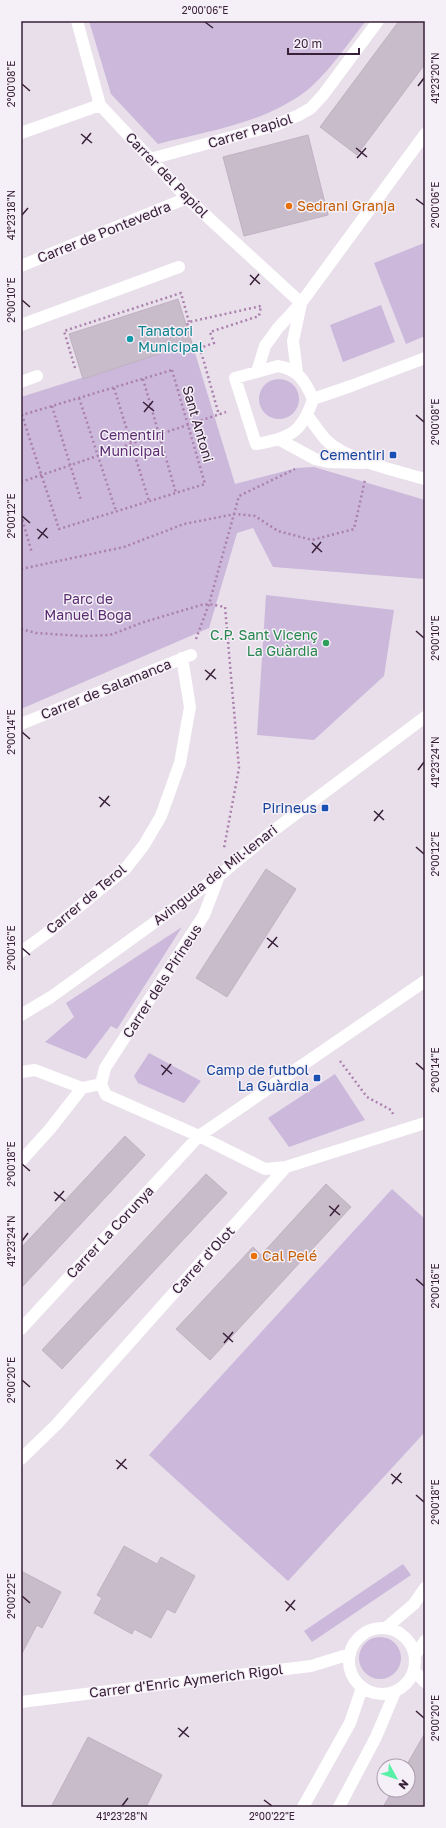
<svg xmlns="http://www.w3.org/2000/svg" width="446" height="1828" viewBox="0 0 446 1828" font-family="'Golos Text',sans-serif">
<style>
.green{fill:#cbb8db}
.building{fill:#c8bbca;stroke:#c1b1c3}
.lines{fill:none;stroke-linecap:round;stroke-linejoin:round}
.path{stroke:#ab80ad;stroke-width:2.5;stroke-dasharray:2 3;stroke-linecap:butt}
.minor{stroke:#fff;stroke-width:12}
.ticks{fill:none;stroke:#392039;stroke-width:1.5}
.food-dot{fill:#e8710a;stroke:#f5eff7;stroke-width:1.5}
.culture-dot{fill:#0f9aa8;stroke:#f5eff7;stroke-width:1.5}
.transit-dot{fill:#1a4fb4;stroke:#f5eff7;stroke-width:1.5}
.leisure-dot{fill:#2e9e5b;stroke:#f5eff7;stroke-width:1.5}
.labels{text-anchor:middle;stroke-width:3;stroke-linejoin:round;paint-order:stroke}
.street-label{font-size:14px;fill:#392039;stroke:#f5eff7}
.food-label{font-size:14px;fill:#c56008;stroke:#f5eff7;text-anchor:start}
.culture-label{font-size:14px;fill:#0d838f;stroke:#f5eff7;text-anchor:start}
.park-label{font-size:14px;fill:#592c6f;stroke:#f5eff7}
.transit-label{font-size:14px;fill:#164399;stroke:#f5eff7;text-anchor:end}
.leisure-label{font-size:14px;fill:#27864d;stroke:#f5eff7;text-anchor:end}
.neatline{fill:none;stroke:#392039;stroke-width:1.5}
.ticks-label{font-size:10px;text-anchor:middle;fill:#392039}
</style>
<rect width="100%" height="100%" fill="#e8dfea"/>
<!-- green -->
<path class="green" d="M89,21H366C348,43 332,68 311,87C268,123 211,130 158,144L111,94Z
M424,243L425,336L406,344L374,263Z
M381,305L395,342L343,362L330,325Z
M192,343L235,484L297,468L314,467L425,500V579L273,567L253,528L237,533L209,628L21,709V397Z
M259 399a20 20 0 1 1 40 0a20 20 0 1 1-40 0Z
M266,595L394,610L384,676L314,740L257,735Z
M182,927L117,1029L111,1026L86,1059L45,1042L74,1017L66,1003Z
M149,1053L201,1081L184,1103L138,1083L134,1076Z
M335,1074L365,1120L289,1147L268,1118Z
M392,1189L425,1219V1432L288,1581L149,1455Z
M403,1564L411,1575L312,1642L304,1631Z
M359 1658a21 21 0 1 1 42 0a21 21 0 1 1-42 0Z"/>
<!-- building -->
<path class="building" d="M399,21H425V64L357,155L320,127Z
M308,135L328,215L244,236L223,157Z
M178,299L192,343L83,379L69,334Z
M266,869L296,889L227,997L196,978Z
M125,1136L145,1155L21,1288V1248Z
M206,1174L227,1193L62,1369L42,1350Z
M326,1184L351,1207L210,1360L176,1329L253,1247L261,1255Z
M124,1546L157,1564L161,1557L195,1576L175,1613L167,1609L151,1638L134,1629L132,1634L94,1613L102,1598L97,1595Z
M21,1571L61,1592L42,1628L37,1625L21,1655Z
M425,1733V1807H383L393,1790H408V1766H406Z
M88,1737L162,1775L146,1807H51Z"/>
<g class="lines">
<!-- path -->
<path class="path" d="M187,325L189,322L261,306L259,316L210,332L214,343L200,348L219,415
M75,368L64,331L181,293L189,322
M172,370L205,484L59,529L22,415Z
M143,379L176,493
M114,388L149,501
M79,398L116,511
M52,406L81,500
M125,446L226,412
M21,482L109,452
M21,515L32,553
M21,569L124,547L184,524L235,514L255,516L278,531L312,540L354,529L365,480
M21,629L36,633L82,636L110,635L144,622L201,605L209,604L225,607L239,768L224,848
M196,639L209,604L239,496L295,469
M340,1061L367,1097L391,1110L393,1114"/>
<!-- minor -->
<path class="minor" d="M77,21L100,105L187,198L301,303
M21,133L100,105
M150,159L276,125L299,115L311,108L323,95L378,21
M21,266L187,198
M21,325L179,267
M278,366C298,369 305,381 313,399C302,433 290,438 256,444L235,378Z
M257,372L265,346L278,328L301,303L425,134
M297,373L293,341L301,304
M21,382L37,376
M313,399L351,386L425,358
M307,415C313,423 319,432 326,440C346,460 398,471 425,479
M280,440L315,459L328,462L364,463
M21,724L191,655
M21,952L47,933L126,868L144,845L161,816L180,763L190,707L182,658
M21,1015L51,997L219,876L269,834L425,717
M21,1072L35,1070L82,1088L101,1084
M101,1084L105,1068L204,915L219,876
M101,1084L106,1095L199,1136L265,1169L286,1167
M21,1161L50,1129L82,1088
M21,1329L199,1136L425,981
M21,1459L57,1424L286,1167L425,1123
M387,1627L414,1604L425,1588
M349 1661a33 33 0 1 1 66 0a33 33 0 1 1-66 0Z
M415,1655L425,1641
M414,1671L425,1682
M21,1702L311,1666L350,1654
M303,1807L350,1723L362,1688
M339,1807L376,1737L395,1692"/>
</g>
<!-- ticks -->
<path class="ticks" d="M205,22L213,28M22,84L30,91M418,86L424,78M81,134L92,143M82,144L91,133M356,148L367,157M357,158L366,148M416,199L424,205M22,215L28,208M250,275L260,284M250,285L259,274M22,300L30,307M143,402L154,411M144,412L153,401M416,415L424,422M22,516L30,523M37,529L48,538M38,539L47,528M312,543L322,552M312,553L321,542M416,631L424,638M205,670L216,679M206,680L215,669M22,732L30,739M418,770L424,762M99,797L110,806M100,807L109,796M374,811L384,820M374,821L383,810M416,847L424,854M267,938L278,947M22,948L30,955M268,948L277,937M416,1063L424,1070M161,1065L172,1074M162,1075L171,1064M22,1164L30,1171M54,1192L65,1201M55,1201L64,1191M329,1206L340,1215M330,1216L339,1205M22,1241L28,1233M416,1279L424,1286M223,1333L233,1342M224,1343L233,1332M22,1380L30,1387M116,1460L127,1469M117,1469L126,1459M391,1474L402,1483M392,1484L401,1473M416,1495L424,1502M22,1596L30,1603M285,1601L295,1610M286,1611L295,1600M416,1711L424,1718M178,1728L189,1737M179,1737L188,1727M264,1800L272,1806M122,1806L128,1798"/>
<!-- markers -->
<g class="food-dot">
<circle cx="289" cy="206" r="4"/>
<circle cx="254" cy="1256" r="4"/>
</g>
<circle class="culture-dot" cx="130" cy="339" r="4"/>
<g class="transit-dot">
<rect x="389" y="451" width="8" height="8" rx="2"/>
<rect x="321" y="804" width="8" height="8" rx="2"/>
<rect x="313" y="1074" width="8" height="8" rx="2"/>
</g>
<circle class="leisure-dot" cx="326" cy="643" r="4"/>
<g class="labels">
<!-- street labels -->
<g class="street-label">
<text transform="translate(250 131) rotate(-17)" y="5">Carrer Papiol</text>
<text transform="translate(167 175) rotate(46)" y="5">Carrer del Papiol</text>
<text transform="translate(104 232) rotate(-22)" y="5">Carrer de Pontevedra</text>
<text transform="translate(198 424) rotate(74)" y="5">Sant Antoni</text>
<text transform="translate(106 689) rotate(-22)" y="5">Carrer de Salamanca</text>
<text transform="translate(215 875) rotate(-38)" y="5">Avinguda del Mil·lenari</text>
<text transform="translate(86 899) rotate(-40)" y="5">Carrer de Terol</text>
<text transform="translate(162 981) rotate(-57)" y="5">Carrer dels Pirineus</text>
<text transform="translate(110 1232) rotate(-47)" y="5">Carrer La Corunya</text>
<text transform="translate(203 1260) rotate(-48)" y="5">Carrer d'Olot</text>
<text transform="translate(186 1681) rotate(-7)" y="5">Carrer d'Enric Aymerich Rigol</text>
</g>
<!-- food labels -->
<g class="food-label">
<text x="297" y="211">Sedrani Granja</text>
<text x="262" y="1261">Cal Pelé</text>
</g>
<!-- culture labels -->
<g class="culture-label">
<text x="138" y="336">Tanatori<tspan x="138" dy="16">Municipal</tspan></text>
</g>
<!-- park labels -->
<g class="park-label">
<text x="132" y="440">Cementiri<tspan x="132" dy="16">Municipal</tspan></text>
<text x="88" y="604">Parc de<tspan x="88" dy="16">Manuel Boga</tspan></text>
</g>
<!-- transit labels -->
<g class="transit-label">
<text x="385" y="460">Cementiri</text>
<text x="317" y="813">Pirineus</text>
<text x="309" y="1075">Camp de futbol<tspan x="309" dy="16">La Guàrdia</tspan></text>
</g>
<!-- leisure labels -->
<g class="leisure-label">
<text x="318" y="640">C.P. Sant Vicenç<tspan x="318" dy="16">La Guàrdia</tspan></text>
</g>
</g>
<!-- border -->
<rect width="446" height="1828" fill="none" stroke="#f5eff7" stroke-width="44"/>
<!-- north arrow -->
<g transform="translate(396 1778) rotate(130)"><circle r="19" fill="#f5eff7" stroke="#aa9cab"/>
<path d="M0-3L7 15L0 10L-7 15Z" fill="#58efa7"/>
<text y="-6" font-size="11" font-weight="bold" text-anchor="middle" fill="#392039">N</text>
</g>
<!-- scale -->
<path d="M288 48v6h71v-6" fill="none" stroke="#392039" stroke-width="2"/>
<text x="294" y="48" font-size="12" fill="#392039" stroke="#f5eff7" stroke-width="3" paint-order="stroke">20 m</text>
<rect x="22" y="22" width="402" height="1784" class="neatline"/>
<g class="ticks-label">
<text x="205" y="14">2°00'06"E</text>
<text transform="translate(435 78) rotate(-90)" y="4">41°23'20"N</text>
<text transform="translate(11 84) rotate(-90)" y="4">2°00'08"E</text>
<text transform="translate(435 205) rotate(-90)" y="4">2°00'06"E</text>
<text transform="translate(11 215) rotate(-90)" y="4">41°23'18"N</text>
<text transform="translate(11 300) rotate(-90)" y="4">2°00'10"E</text>
<text transform="translate(435 422) rotate(-90)" y="4">2°00'08"E</text>
<text transform="translate(11 516) rotate(-90)" y="4">2°00'12"E</text>
<text transform="translate(435 638) rotate(-90)" y="4">2°00'10"E</text>
<text transform="translate(11 732) rotate(-90)" y="4">2°00'14"E</text>
<text transform="translate(435 762) rotate(-90)" y="4">41°23'24"N</text>
<text transform="translate(435 854) rotate(-90)" y="4">2°00'12"E</text>
<text transform="translate(11 948) rotate(-90)" y="4">2°00'16"E</text>
<text transform="translate(435 1070) rotate(-90)" y="4">2°00'14"E</text>
<text transform="translate(11 1164) rotate(-90)" y="4">2°00'18"E</text>
<text transform="translate(11 1241) rotate(-90)" y="4">41°23'24"N</text>
<text transform="translate(435 1286) rotate(-90)" y="4">2°00'16"E</text>
<text transform="translate(11 1380) rotate(-90)" y="4">2°00'20"E</text>
<text transform="translate(435 1502) rotate(-90)" y="4">2°00'18"E</text>
<text transform="translate(11 1596) rotate(-90)" y="4">2°00'22"E</text>
<text transform="translate(435 1718) rotate(-90)" y="4">2°00'20"E</text>
<text x="122" y="1820">41°23'28"N</text>
<text x="272" y="1820">2°00'22"E</text>
</g>
</svg>
